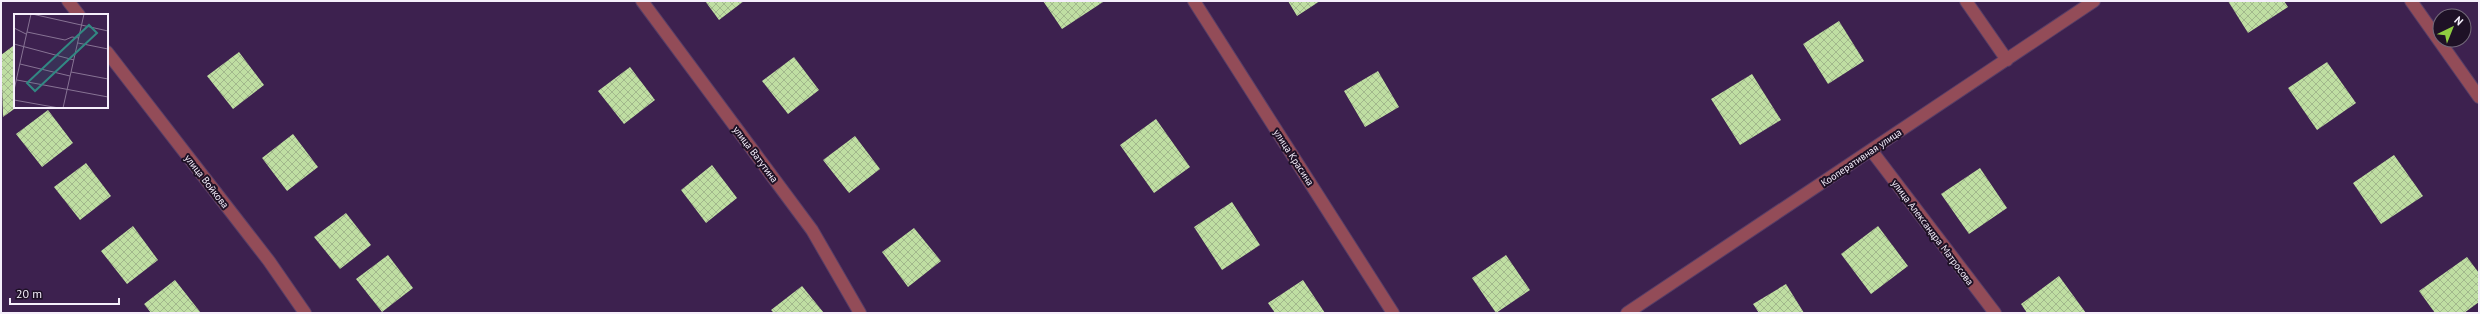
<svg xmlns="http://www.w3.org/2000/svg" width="2480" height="314" viewBox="0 0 2480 314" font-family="'PT Sans',sans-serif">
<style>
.building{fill:url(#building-cross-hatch)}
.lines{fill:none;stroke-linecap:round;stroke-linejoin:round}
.street-casing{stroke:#573e67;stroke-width:14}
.street{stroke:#934c58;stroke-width:12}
.labels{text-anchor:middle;stroke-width:4;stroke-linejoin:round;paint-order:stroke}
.street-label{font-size:10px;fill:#f5effb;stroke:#1e1126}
.inset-road{fill:none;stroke:#877394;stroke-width:1}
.view{fill:#328883;fill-opacity:0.15;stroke:#328883;stroke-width:2}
.inset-edge{fill:none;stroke:#f5effb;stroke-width:2}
</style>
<defs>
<pattern id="building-cross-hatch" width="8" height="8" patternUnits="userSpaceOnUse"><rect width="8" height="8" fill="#bfdea2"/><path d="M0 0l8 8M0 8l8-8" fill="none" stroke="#a2b88c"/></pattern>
</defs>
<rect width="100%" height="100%" fill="#3d214f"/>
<!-- building -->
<path class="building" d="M705,1H744L719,20Z
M1043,1H1102L1103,2L1062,29Z
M1288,1H1320L1297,16Z
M2228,1H2284L2288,7L2248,33Z
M1839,21L1864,61L1828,84L1803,44Z
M13,46L15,49V107H17L3,117L1,55Z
M239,52L264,85L233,109L207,76Z
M794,57L819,90L788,114L762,81Z
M2327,62L2356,103L2317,130L2288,88Z
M630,67L655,100L624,124L598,91Z
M1378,71L1399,107L1365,127L1344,91Z
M1752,74L1781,120L1740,145L1711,99Z
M48,110L73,143L42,167L16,134Z
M1156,119L1190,167L1154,193L1120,145Z
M293,134L318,167L287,191L262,158Z
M855,136L880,169L849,193L823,160Z
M2394,155L2423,196L2381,224L2353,183Z
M86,163L111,196L80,220L54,187Z
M712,165L737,198L706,223L681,190Z
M1980,168L2007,208L1969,234L1941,194Z
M1232,202L1260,245L1222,270L1194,227Z
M346,213L371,245L340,269L314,237Z
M133,226L158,260L127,284L101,251Z
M1878,226L1908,266L1871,294L1841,254Z
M914,228L941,261L908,287L882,252Z
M388,255L413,288L382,312L356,279Z
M1506,255L1530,290L1496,313L1472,278Z
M2467,257L2479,273V302L2464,313H2435L2419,291Z
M2059,276L2086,313H2027L2021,304Z
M175,280L201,313H151L144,304Z
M1303,280L1325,313H1275L1268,303Z
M1786,284L1804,313H1759L1753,304Z
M802,286L824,313H774L771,310Z"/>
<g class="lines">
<!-- street casing -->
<g class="street-casing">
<path id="street" d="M68,1L79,15
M642,1L812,230L860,313
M1194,1L1393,313
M1966,1L2007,60
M2411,1L2479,97
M107,52L269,261L305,313
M1871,150L1995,313
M1627,313L2094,1"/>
</g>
<!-- street -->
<use href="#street" class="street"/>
</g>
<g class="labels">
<!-- street labels -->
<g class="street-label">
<text transform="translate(756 154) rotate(53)" y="4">улица Ватутина</text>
<text transform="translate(1294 157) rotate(57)" y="4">улица Красина</text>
<text transform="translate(1861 157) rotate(-34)" y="4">Кооперативная улица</text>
<text transform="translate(207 181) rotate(52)" y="4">улица Войкова</text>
<text transform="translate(1933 232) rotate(53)" y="4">улица Александра Матросова</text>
</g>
</g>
<!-- overview -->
<g transform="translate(14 14)">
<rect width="94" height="94" fill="#3d214f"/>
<path class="inset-road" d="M18,0L94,17M0,14L12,20M13,18L51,26L58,23L65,24M64,29L94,35M0,30L60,46M6,50L56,62M57,58L94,65M3,66L94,83M0,76L17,0M0,86L45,94M49,94L70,0"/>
<path class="view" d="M75,11L83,19L21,77L13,69Z"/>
<rect width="94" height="94" class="inset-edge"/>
</g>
<!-- border -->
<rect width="2480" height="314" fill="none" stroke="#f5effb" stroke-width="4"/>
<!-- north arrow -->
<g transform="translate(2452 28) rotate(43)"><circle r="19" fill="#1e1126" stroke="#746a7b"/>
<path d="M0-3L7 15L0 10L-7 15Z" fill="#90cd41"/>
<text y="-6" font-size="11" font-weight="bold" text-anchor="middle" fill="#f5effb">N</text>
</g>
<!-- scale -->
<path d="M10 298v6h109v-6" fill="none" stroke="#f5effb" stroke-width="2"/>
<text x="16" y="298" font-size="12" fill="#f5effb" stroke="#1e1126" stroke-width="3" paint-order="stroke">20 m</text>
</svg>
